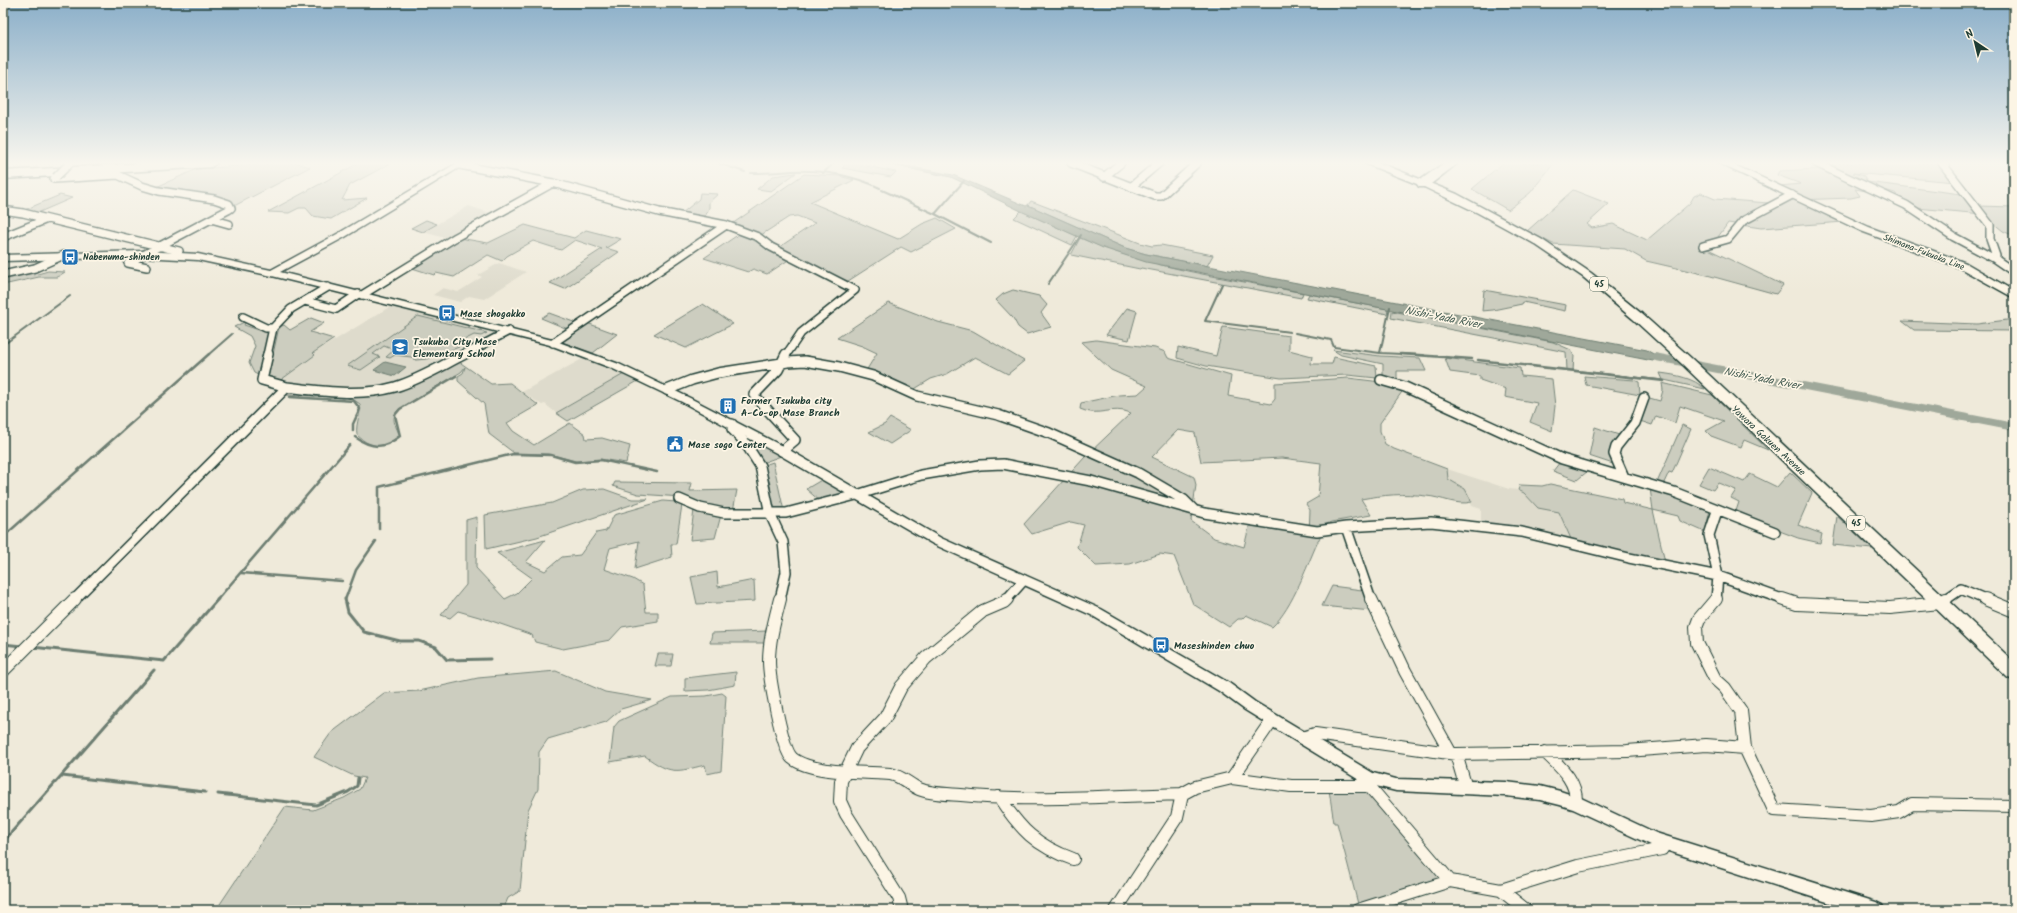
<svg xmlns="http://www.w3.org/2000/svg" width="2017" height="913" viewBox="0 0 2017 913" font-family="Kalam,sans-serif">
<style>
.built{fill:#dedbcc}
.green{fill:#cccdbf;stroke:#76857a;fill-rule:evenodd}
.water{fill:#9fa89a;stroke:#6c7d71}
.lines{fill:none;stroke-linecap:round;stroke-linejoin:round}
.stream-far2{stroke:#6c7d71;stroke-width:2}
.stream-far1{stroke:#6c7d71;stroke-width:2.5}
.stream{stroke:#6c7d71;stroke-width:3}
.river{fill:#9fa89a;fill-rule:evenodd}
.minor-far2-casing{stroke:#1f3d34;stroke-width:10}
.minor-far1-casing{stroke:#1f3d34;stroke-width:12}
.minor-casing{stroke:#1f3d34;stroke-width:14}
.tertiary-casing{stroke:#1f3d34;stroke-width:3}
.secondary-casing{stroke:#1f3d34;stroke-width:3}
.primary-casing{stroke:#1f3d34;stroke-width:3}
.motorway-casing{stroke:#1f3d34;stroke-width:3}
.minor-far2{stroke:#fcf5e5;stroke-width:7}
.minor-far1{stroke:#fcf5e5;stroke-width:9}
.minor{stroke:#fcf5e5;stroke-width:12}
.tertiary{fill:#fcf5e5;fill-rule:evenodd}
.secondary{fill:#fcf5e5;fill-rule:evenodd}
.primary{fill:#fcf5e5;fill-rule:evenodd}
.motorway{fill:#fcf5e5;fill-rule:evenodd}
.minor-bridge-casing{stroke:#1f3d34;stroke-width:10;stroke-linecap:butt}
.minor-bridge{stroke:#fcf5e5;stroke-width:7}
.labels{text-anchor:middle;stroke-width:3.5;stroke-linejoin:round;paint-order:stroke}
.far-street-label{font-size:9px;fill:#1f3d34;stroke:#fcf5e5}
.far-poi-label{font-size:9px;font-weight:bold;fill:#1f3d34;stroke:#fcf5e5;text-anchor:start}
.shield{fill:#fcf5e5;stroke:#617469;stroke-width:1}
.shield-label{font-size:9px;font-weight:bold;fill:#1f3d34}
.poi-label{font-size:10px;font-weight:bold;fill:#1f3d34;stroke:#fcf5e5;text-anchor:start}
.street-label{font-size:10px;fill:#1f3d34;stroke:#fcf5e5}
.water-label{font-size:11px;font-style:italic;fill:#455d53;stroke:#fcf5e5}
</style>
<rect width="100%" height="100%" fill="#efeada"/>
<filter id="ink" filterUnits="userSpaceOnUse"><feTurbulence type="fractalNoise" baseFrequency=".025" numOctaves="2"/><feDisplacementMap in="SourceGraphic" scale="8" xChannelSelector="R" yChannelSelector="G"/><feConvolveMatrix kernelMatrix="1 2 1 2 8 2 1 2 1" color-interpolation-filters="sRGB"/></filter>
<g filter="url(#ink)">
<!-- built -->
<path class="built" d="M469,206L493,214L449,239L423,232Z
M499,263L526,272L484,299L469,296L460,302L433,295L443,288L458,292L482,277L478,275Z
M391,306L500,333L395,385L340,390L278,382L315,355L312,354Z
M584,358L624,374L556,413L545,404L542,405L522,392Z
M1447,469L1509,489L1518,490L1524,493L1538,508L1559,512L1571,539L1481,523V509L1472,506L1465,489L1448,479Z"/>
<!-- green -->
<path class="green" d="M281,163H297L310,167L234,206L154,188L197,169Z
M359,163H391L350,185L342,200L367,198L331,219L313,216L306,208H299L289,213L268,212Z
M847,163H852L896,172L891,177L842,168Z
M1503,163H1554L1530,193L1508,210L1472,189Z
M1830,163H1938L1955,182L1853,173L1864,176L1867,182L1961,194L1978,206L2014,207V236L2003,231L1982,214L1917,208L1902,201L1895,193L1885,190L1866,191L1855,189L1860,196L1851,198L1796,200L1844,222L1761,228L1728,223L1718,237L1706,248L1783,285L1776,294L1707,275L1646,261L1625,249L1553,244L1527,231L1573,190L1609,204L1587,224L1592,228L1613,224L1647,240L1690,203L1694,196L1701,193L1715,199L1782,204L1795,194L1779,186L1801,184L1777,175L1779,171L1838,168Z
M796,173L771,191L757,189L773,176Z
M804,174L839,176L854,180L810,202L898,239L922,224L937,218L956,229L911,252L901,247L845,283L778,248L815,223L797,216L789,217L761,235L732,224Z
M700,193L718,194L709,202V208L704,219L681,214L699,199Z
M60,195L72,198L35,214L22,211Z
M1031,201L1140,243L1152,246L1161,245L1213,255L1207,266L1146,254L1125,248L1028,205Z
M1021,211L1077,236L1072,245L1014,218Z
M426,220L437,224L423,232L411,228Z
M525,225L574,238L586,230L621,239L606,248L619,252L565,289L550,283L602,249L575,240L561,250L533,241L507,256L502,261L488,255L454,277L436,273L434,275L409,267L459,238L488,243Z
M742,232L790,259L767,274L753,269L748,272L704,258Z
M1080,238C1151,269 1228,278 1303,293L1301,298L1141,268L1140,269L1071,255Z
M32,270L34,275L48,271L65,272L57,277H39L3,285V276Z
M1013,290L1039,296L1047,305L1041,313L1051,327L1027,334L1018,327L1013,318L996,300L1003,294Z
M1484,290L1566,305L1565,311L1523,302L1522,304L1493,310L1482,311Z
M1309,294L1388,309L1387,314L1307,298Z
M889,303L938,322L973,331L1024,361L1008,374L975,357L947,374L931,379L913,390L866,371L877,353L862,346L837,338Z
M703,304L733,324L686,348L654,334Z
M1127,308L1137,311L1129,340L1106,335Z
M1392,311L1553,342L1571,350L1574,356L1573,370L1663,380L1660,373C1676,375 1694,378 1705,389L1664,380L1567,370L1566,352L1391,318Z
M549,313L579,324L570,330L541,318Z
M418,316L487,333L481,336L474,335L456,344L459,347L427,359L416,360L411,357L395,355L390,358L386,357L394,350L384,346L373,354L380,357L361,370L347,366Z
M311,318L324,323L310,332L334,339L313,353L315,355L278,382L268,377L279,327L284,325L290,330Z
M2014,319V331L1914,330L1902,321L1977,324Z
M246,321L244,325L259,330H270L260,376L254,373L249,363L255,346L250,336L234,327Z
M587,323L617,334L593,353L559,341Z
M1223,327L1289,336V350L1312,356L1311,364H1332L1334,357L1376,366L1377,378L1347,375L1281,378L1206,366L1177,358L1178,347L1216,356Z
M1096,340L1155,348L1165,352L1168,358L1231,376L1228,396L1271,404L1275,399V383L1348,378L1381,382L1404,389L1380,423V431L1385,444L1394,449L1447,469L1448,479L1465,489L1472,502C1456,506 1442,497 1426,496C1404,493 1383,495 1361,499L1371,515L1331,522L1321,527L1320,537C1308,562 1293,608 1272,627L1246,615L1242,619H1238L1229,627L1193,604L1174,556L1160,554L1130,564L1096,566L1077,547L1084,525L1071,522L1032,534L1024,524L1085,457L1131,413C1111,405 1099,418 1080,409L1081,403L1119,395L1138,394L1147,386L1111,370L1081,342ZM1178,430L1195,433L1201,462L1282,458L1321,463L1318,497L1306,504L1310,510L1309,534L1250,523L1244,547L1214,538L1191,521L1196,485L1194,477L1152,457Z
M1333,350L1380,356L1420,358L1426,371H1397V383L1383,379V364L1341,355Z
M1445,358L1520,368L1521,376L1552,379L1555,406L1552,431L1530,422L1537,403L1505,397L1506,389L1480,380V376L1450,372Z
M458,361L491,384L510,383L538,405L507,423L513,431L534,445L570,423L585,434L586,439L602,438L630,446L626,463L600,459L576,461L548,454L514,453L489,434L484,404L458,381V376L463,373L465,367L461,372L399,409C390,418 395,425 400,435C383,449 373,450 357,435C355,422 362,413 360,404L354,400L345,397L283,395L286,392L292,391L371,393Z
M624,374L638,381L568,421L556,413Z
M1584,376L1634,380L1639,382L1640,395L1586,385Z
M1662,383L1712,395L1768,450L1744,440L1741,447L1711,436L1706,431L1724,421L1680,406L1675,423L1656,416L1652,425L1640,421L1646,397L1660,401L1663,390Z
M890,418L911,430L890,444L869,432L885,424Z
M1682,425L1691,429L1672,473L1669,472L1662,487L1656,485Z
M1595,427L1619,435C1611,445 1610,452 1613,464L1589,456Z
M754,441L781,456L762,463L750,442Z
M773,462L784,511L773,512L770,484L764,465Z
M1560,462L1588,471L1577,480L1553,471Z
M1709,467L1744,482L1750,474L1777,487L1790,472L1812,493L1798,525L1822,534L1820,543L1798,538L1735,514L1739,502L1731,498L1736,490L1718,483L1713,490L1699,484Z
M823,479L849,494L821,502L806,489Z
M615,482L692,483L690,491L737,490L733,511L707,506L682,497L638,494L613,486Z
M1550,484L1622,499L1623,503L1653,510L1650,488L1710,510L1705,532L1680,521L1678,516L1653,510L1665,562L1571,539L1559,512L1538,508L1524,493L1518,490L1520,485L1542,486Z
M604,489L632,499H648L537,537L486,549L485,515L552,503L583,490Z
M663,501L676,502L682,505L676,544H671L672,557L635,569L639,541L610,548L604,569L633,579L643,585L646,612H658V621L622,627L610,640L563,649L535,642L532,635L486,619L458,611L450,618L441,615L466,585V520L477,517L476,568L505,599L517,593L532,578L497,553L545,540L526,562L545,571L562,557L580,555L596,533L606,531L614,515Z
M694,510L721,515L715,538L690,540Z
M1837,516L1872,549L1833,545Z
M717,572L718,587L754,580L755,601L697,604L691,577Z
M1332,586L1362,590L1371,611L1322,606Z
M767,631V643H710L712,633Z
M658,654H673L671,666H655Z
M556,671L605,692L652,700L621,709L606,722L548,739L539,752L538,789L528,810L520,891L508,898L503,910H216L285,807L313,810L344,798L360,789L365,778L354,776L314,757L331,733L384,693L419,691L478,678Z
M736,672L735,685L708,690L685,691V678Z
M722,693L726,696L721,771L707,774L705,765C676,772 671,775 645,756L610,762L614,727L619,721L672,697L706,696Z
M1364,789L1372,794L1442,877L1439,881L1358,904L1337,823H1334L1329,790Z"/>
<!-- water -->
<path class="water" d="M881,163H891L953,175L1026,206L1028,205L1125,248L1146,254L1647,350C1655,357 1667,356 1676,363L1655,358L1653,361L1146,262L1103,248L1021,211L951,177Z
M385,362L406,367L395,376L374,370Z"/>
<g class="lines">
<!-- stream-far2 -->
<path class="stream-far2" d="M718,163L745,172
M751,173C765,173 778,172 792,171C822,170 852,175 880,188
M823,173L834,163
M882,190L935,214L991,243
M935,214L964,181
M1048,284L1081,235
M1222,284L1205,321L1290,332
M1295,333L1331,340L1334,347L1380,353L1424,355
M3,345L70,296
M1380,353L1390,307
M208,355L232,334"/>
<!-- stream-far1 -->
<path class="stream-far1" d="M1401,354L1472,359
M1478,360L1664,381
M290,397L354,401L360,409L353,424V431
M355,437C372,449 384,449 400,436L395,415L400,409L456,376
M379,529V487L513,454L551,455L575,462L601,460L657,472
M3,537L209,354
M241,573L342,581
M217,600L350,445
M345,600L356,570L376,541"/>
<!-- stream -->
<path class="stream" d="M345,599L348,612L364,632L400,641H419L436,647L447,660L490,659
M3,644L22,646
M32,647L164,661L218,599
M62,776L205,792
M218,794L316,805L348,792L357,786L358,778
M3,842L154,670"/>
<!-- river -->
<path class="river" d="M1655,353L2014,423V431L1651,360L1649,357L1651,354Z"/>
<!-- minor-far2 casing -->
<g class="minor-far2-casing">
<path id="minor-far2" d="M1071,163L1155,196H1161L1197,163
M1816,163L1906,205L1954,237L1995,259L2014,272
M1942,163L1990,225V239L1996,256L1995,259
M460,165L553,183L659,212L726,225L758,237L771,247L855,290L801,333L786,355
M1104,177L1121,163
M54,179L118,175L142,186L159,191L214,199L229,204L231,208L228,210L128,263L147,267
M1131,187L1159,163
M3,210L23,213L179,251L177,254
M211,219L229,224
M3,237L47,219
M1703,246L1728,239L1743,221L1792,195
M3,275L35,268L64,255
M362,295L456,237L553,183
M305,301L336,309L358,294
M243,317L266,328H273
M553,343L726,225
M267,355L273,328L291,309L328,287
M463,355L509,331"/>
</g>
<!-- minor-far1 casing -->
<g class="minor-far1-casing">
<path id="minor-far1" d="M1381,380L1405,387L1562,459L1674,492L1775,532
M287,387C322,391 360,397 395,387C419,380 443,365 465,354
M667,390L692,380L718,373L788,362L805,361L839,367L873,376L917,396L998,415L1049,433L1138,473L1184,500L1194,510
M732,424V429L744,441L760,466L770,514L783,542L786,572L780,600
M782,451L795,440L754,395L778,370L786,354
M1624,477L1614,454L1616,447L1635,423L1644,398
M679,499L700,508L724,513H786L860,494L921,475L980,465L1003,464L1091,481L1204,513L1317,531L1346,527L1431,522L1522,532L1629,558L1718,576L1785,600
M1346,527L1371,600
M74,600L287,387L262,380L268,354
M1006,600L1024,580
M1716,600L1718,576L1709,535L1717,511
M1945,600L1961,589L1987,600"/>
</g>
<!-- minor casing -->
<g class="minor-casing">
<path id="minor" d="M780,599C775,619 769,640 769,661C769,677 782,749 792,758C811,774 865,772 890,774C900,775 910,785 919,789C930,794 948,794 961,795C1034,802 1109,796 1182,794L1195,787L1232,778L1291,786H1369
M1371,599L1405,671L1450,752
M1716,599L1699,619L1696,627L1697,643L1715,679L1725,688L1741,711L1745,748L1774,810L1871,816L1899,812L1912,804L2014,806
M1782,599L1797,604L1890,608L1940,603L1946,599
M1985,599L2014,611
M3,671L75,599
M1302,738L1315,734L1456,754L1627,751L1706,745L1745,748
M1545,752C1560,767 1577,780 1576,803
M1456,754L1466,788
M1232,778L1272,720
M1372,783L1369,786L1450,881
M999,797C1020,829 1036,846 1073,859
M1501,890L1526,910
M902,910L899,898L846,814L840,801L841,781L857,748L885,718L901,687L926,658L983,611L1004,602L1007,599
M1116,910L1177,817L1182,794
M1358,910L1450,881L1501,890L1578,866L1662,849L1665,843"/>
</g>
<!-- tertiary casing -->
<g class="tertiary-casing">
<path id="tertiary" d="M457,163H467L345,237L280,272L556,341L619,364L690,398L786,448L941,538L1101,609L1229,683L1255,702L1373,773L1396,779L1506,782L1540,786L1560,791L1581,798L1656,833L1876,902L1882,905L1884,910H1852L1653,846L1573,809L1560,805L1540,800L1506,796L1396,791L1364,783L1245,710L1219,691L1091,615L933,544L778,454L682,402L611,368L550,345L272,276L198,260L143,257L3,261V255L143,251L198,254L271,270L339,233Z"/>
</g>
<!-- secondary casing -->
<g class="secondary-casing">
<path id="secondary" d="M1718,163H1730L1869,227L1966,263L2014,291V298L1958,267L1861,231Z"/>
</g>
<!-- primary casing -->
<g class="primary-casing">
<path id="primary" d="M1364,163H1380L1457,194L1541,239L1591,273L1642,314L1691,358L2014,662V680L2008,678L1682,364L1633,319L1583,277L1533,243L1478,213L1422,186Z"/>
</g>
<!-- motorway casing -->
<g class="motorway-casing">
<path id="motorway" d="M142,163H217L211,167L3,179V171Z
M1444,163H1458L1427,187H1419L1417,184L1419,181Z"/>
</g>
<!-- minor-far2 -->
<use href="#minor-far2" class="minor-far2"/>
<!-- minor-far1 -->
<use href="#minor-far1" class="minor-far1"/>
<!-- minor -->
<use href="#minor" class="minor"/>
<!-- tertiary -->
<use href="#tertiary" class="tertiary"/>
<!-- secondary -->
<use href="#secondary" class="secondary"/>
<!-- primary -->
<use href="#primary" class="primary"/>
<!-- motorway -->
<use href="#motorway" class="motorway"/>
<!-- minor-bridge casing -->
<g class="minor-bridge-casing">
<path id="minor-bridge" d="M56,177L70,163"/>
</g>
<!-- minor-bridge -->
<use href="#minor-bridge" class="minor-bridge"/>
</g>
</g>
<!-- sky -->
<linearGradient id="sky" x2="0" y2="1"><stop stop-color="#8bafc9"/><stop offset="0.56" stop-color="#f8f6ee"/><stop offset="1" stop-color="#f8f6ee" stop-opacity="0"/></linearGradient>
<rect width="2017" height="291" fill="url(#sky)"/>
<!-- icons -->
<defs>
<g id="bus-square" transform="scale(0.9)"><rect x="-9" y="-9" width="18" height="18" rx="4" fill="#1f6fb2" stroke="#fcf5e5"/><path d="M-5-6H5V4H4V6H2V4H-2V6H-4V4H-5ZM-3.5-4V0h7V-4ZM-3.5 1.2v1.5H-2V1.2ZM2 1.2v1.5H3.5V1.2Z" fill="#fff"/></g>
<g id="school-square" transform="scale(0.9)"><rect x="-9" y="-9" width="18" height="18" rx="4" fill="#1f6fb2" stroke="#fcf5e5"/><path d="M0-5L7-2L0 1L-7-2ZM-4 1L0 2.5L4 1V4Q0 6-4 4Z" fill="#fff"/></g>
<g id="building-square" transform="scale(0.9)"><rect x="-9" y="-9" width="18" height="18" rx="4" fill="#1f6fb2" stroke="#fcf5e5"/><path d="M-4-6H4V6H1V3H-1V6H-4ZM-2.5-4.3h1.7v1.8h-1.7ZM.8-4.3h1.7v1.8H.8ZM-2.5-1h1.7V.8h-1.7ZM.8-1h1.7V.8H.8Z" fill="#fff"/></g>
<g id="civic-square" transform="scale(0.9)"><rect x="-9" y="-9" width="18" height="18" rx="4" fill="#1f6fb2" stroke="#fcf5e5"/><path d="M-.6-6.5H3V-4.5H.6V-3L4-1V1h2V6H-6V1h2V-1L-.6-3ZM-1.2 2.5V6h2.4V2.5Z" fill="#fff"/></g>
</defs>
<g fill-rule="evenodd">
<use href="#bus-square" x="70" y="257"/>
<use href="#bus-square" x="447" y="313"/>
<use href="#school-square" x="400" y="347"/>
<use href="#building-square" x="728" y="406"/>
<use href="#civic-square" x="675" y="444"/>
<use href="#bus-square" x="1161" y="645"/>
</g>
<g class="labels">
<!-- far-street labels -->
<g class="far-street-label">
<text transform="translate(1924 252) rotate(21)" y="3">Shimana-Fukuoka Line</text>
</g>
<!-- far-poi labels -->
<g class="far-poi-label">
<text x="83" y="260">Nabenuma-shinden</text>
</g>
<!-- shield labels -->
<g class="shield">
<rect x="1590" y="277" width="18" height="14" rx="3"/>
<rect x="1847" y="516" width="18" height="14" rx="3"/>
</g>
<g class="shield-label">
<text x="1599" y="287">45</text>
<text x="1856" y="526">45</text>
</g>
<!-- poi labels -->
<g class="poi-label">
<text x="460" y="317">Mase shogakko</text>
<text x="413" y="345">Tsukuba City Mase<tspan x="413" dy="12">Elementary School</tspan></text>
<text x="741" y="404">Former Tsukuba city<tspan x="741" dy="12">A-Co-op Mase Branch</tspan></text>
<text x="688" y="448">Mase sogo Center</text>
<text x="1174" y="649">Maseshinden chuo</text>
</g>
<!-- street labels -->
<g class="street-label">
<text transform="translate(1769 440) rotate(43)" y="4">Yawara Gakuen Avenue</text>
</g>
<!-- water labels -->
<g class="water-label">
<text transform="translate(1443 317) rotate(11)" y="4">Nishi-Yada River</text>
<text transform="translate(1762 378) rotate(11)" y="4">Nishi-Yada River</text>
</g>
</g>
<!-- margin -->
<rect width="2017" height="913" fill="none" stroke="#fcf5e5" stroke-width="16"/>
<rect x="8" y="8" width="2001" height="897" fill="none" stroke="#1f3d34" stroke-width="1.5" filter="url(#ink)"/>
<!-- north arrow -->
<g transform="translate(1975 42) rotate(325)" stroke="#fcf5e5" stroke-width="3" paint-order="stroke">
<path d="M0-3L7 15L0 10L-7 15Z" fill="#1f3d34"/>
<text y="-6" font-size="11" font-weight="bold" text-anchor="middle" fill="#1f3d34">N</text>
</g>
</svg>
